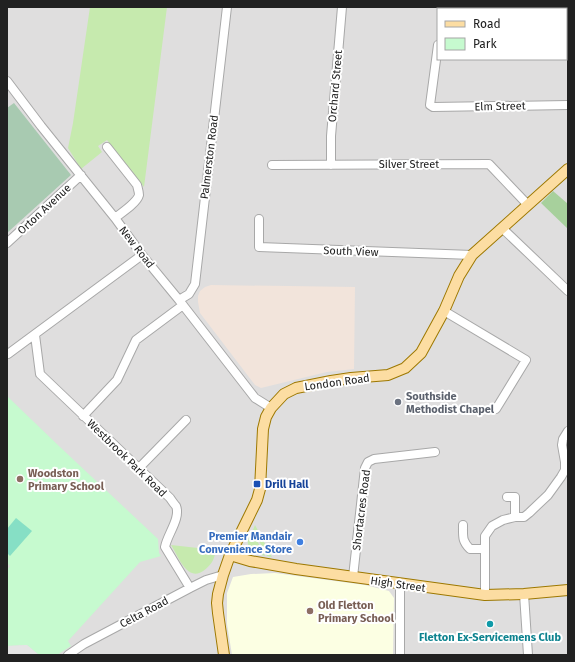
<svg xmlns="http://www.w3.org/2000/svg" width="575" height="662" viewBox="0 0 575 662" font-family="'Fira Sans',sans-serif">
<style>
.residential{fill:#dfdede;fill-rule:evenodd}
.education{fill:#fcffe3}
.military{fill:#f2e4db}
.grass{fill:#c6eaae}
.forest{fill:#a7d09c}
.cemetery{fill:#a8cab1}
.park{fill:#c6facf}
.pitch{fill:#86dfc5}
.parking{fill:#e5e5e5}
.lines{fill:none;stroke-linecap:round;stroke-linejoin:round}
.minor-casing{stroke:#a8a8a8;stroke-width:10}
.major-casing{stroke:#9d7800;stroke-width:12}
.minor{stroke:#fff;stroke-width:8}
.major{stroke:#fcdda2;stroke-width:10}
.worship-dot{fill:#6b7280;stroke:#fff;stroke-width:1.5}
.education-dot{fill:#8d6e63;stroke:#fff;stroke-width:1.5}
.transit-dot{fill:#1a4fb4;stroke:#fff;stroke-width:1.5}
.shop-dot{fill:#3f7fe0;stroke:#fff;stroke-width:1.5}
.culture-dot{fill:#0f9aa8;stroke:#fff;stroke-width:1.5}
.labels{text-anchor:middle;stroke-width:4;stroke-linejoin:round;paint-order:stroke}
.street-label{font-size:11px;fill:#212121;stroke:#fff}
.worship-label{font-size:11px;font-weight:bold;fill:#5b616d;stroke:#fff;text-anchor:start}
.education-label{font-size:11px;font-weight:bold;fill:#785e54;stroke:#fff;text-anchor:start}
.transit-label{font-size:11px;font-weight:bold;fill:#164399;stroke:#fff;text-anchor:start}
.shop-label{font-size:11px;font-weight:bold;fill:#366cbe;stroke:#fff;text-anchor:end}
.culture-label{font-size:11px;font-weight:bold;fill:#0d838f;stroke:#fff}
</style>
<rect width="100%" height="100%" fill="#f1efe7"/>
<!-- residential -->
<path class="residential" d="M7,7H568V655H7ZM438,9H566V59H438Z"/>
<!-- education -->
<path class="education" d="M275,573L365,585L389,591L394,598L393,655H232L227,624V593L233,577L251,574Z"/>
<!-- military -->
<path class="military" d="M211,285L355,287L354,369L327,372L261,388L255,385L200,313L198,302V296L200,291L205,287Z"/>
<!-- grass -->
<path class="grass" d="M90,7H167L144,187L107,140L98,146L102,152L81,169L68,148L73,123Z
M255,525L272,557L267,556L253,530Z
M252,531L265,556C257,554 246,550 248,540C249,537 251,534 252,531Z
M171,545L216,550C215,554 214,559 212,562C206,571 195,579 186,569C180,563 176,553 171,545Z"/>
<!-- forest -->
<path class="forest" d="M553,191L568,204V229L541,203Z"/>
<!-- cemetery -->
<path class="cemetery" d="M14,103L71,175L7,233V108Z"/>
<!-- park -->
<path class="park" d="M7,396L60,447L158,539L159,553L161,556L140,562L68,641L71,646L57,655H39L27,645L7,646V570L10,566L7,563Z"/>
<!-- pitch -->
<path class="pitch" d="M16,518L32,531L10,556L7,553V529Z"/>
<!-- parking -->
<path class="parking" d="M27,645L39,655H7V646Z"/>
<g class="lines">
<!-- minor casing -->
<g class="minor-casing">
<path id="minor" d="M443,9V7
M438,45L430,105L433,107L568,105
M7,81L41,126L115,218L142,255L179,300L255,398L271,408
M107,147L137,185C138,189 139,192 139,195C137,203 121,213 115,218
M272,165L489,164L528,205
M331,165V136L342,7
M259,219V247L472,255
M502,228L568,291
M7,243L81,175
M179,300L189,294L195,284L227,7
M444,311L526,360L496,409
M35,335L40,374L170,498C172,501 174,504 176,506C181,518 167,535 165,547L190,588
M8,354L142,255
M83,416L117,380L136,340L183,305
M139,468L186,420
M507,497H515V517
M463,525C463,537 462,541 470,549H484
M353,577L365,468L368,462L374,459L435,452
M524,594L528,655
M485,595V536L492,526L503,520L515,517H524L529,513L548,495L561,477L565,470V462L562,445L563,439L568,431
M68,655L84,644L190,588L206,580L223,575
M400,655V584"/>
</g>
<!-- major casing -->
<g class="major-casing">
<path id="major" d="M230,555L250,561L296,569L485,595L524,594L568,590
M224,655L218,613L217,603L218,594L223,575L230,555L257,500L260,489L263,429L266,417L271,408L284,394L296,388L331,381L351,378L388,375L405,368L421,353L444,311L459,276L472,255L568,169"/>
</g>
<!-- minor -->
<use href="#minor" class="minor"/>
<!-- major -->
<use href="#major" class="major"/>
</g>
<!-- markers -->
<circle class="worship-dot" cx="398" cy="402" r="4"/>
<g class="education-dot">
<circle cx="20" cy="479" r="4"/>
<circle cx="310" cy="611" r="4"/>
</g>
<rect class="transit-dot" x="253" y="480" width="8" height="8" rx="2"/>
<circle class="shop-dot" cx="300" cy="542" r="4"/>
<circle class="culture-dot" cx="490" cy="624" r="4"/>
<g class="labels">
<!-- street labels -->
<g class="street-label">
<text transform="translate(335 86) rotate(-85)" y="4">Orchard Street</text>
<text transform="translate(500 106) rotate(-1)" y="4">Elm Street</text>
<text transform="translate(209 157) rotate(-83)" y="4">Palmerston Road</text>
<text x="409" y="168">Silver Street</text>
<text transform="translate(44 209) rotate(-43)" y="4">Orton Avenue</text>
<text transform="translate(137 247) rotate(52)" y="4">New Road</text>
<text transform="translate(351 251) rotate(2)" y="4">South View</text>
<text transform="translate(337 382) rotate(-8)" y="4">London Road</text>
<text transform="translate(127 458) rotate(44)" y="4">Westbrook Park Road</text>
<text transform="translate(361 510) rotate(-83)" y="4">Shortacres Road</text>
<text transform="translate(398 584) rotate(8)" y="4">High Street</text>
<text transform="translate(144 612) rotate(-28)" y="4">Celta Road</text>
</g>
<!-- worship labels -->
<g class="worship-label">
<text x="406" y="400">Southside<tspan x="406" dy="13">Methodist Chapel</tspan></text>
</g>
<!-- education labels -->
<g class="education-label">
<text x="28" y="477">Woodston<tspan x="28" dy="13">Primary School</tspan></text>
<text x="318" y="609">Old Fletton<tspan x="318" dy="13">Primary School</tspan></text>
</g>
<!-- transit labels -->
<g class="transit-label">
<text x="265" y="488">Drill Hall</text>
</g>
<!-- shop labels -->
<g class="shop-label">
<text x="292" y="540">Premier Mandair<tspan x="292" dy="13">Convenience Store</tspan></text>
</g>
<!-- culture labels -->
<g class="culture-label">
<text x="490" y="641">Fletton Ex-Servicemens Club</text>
</g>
</g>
<!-- border -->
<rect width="575" height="662" fill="none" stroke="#212121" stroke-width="16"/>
<!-- legend -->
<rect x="437" y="8" width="130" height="52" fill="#ffffff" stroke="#a6a6a6"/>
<rect x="445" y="21" width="20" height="6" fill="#fcdda2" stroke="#a6a6a6"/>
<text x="473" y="28" font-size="12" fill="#212121">Road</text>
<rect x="445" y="38" width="20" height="12" fill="#c6facf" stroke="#a6a6a6"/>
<text x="473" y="48" font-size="12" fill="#212121">Park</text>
</svg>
